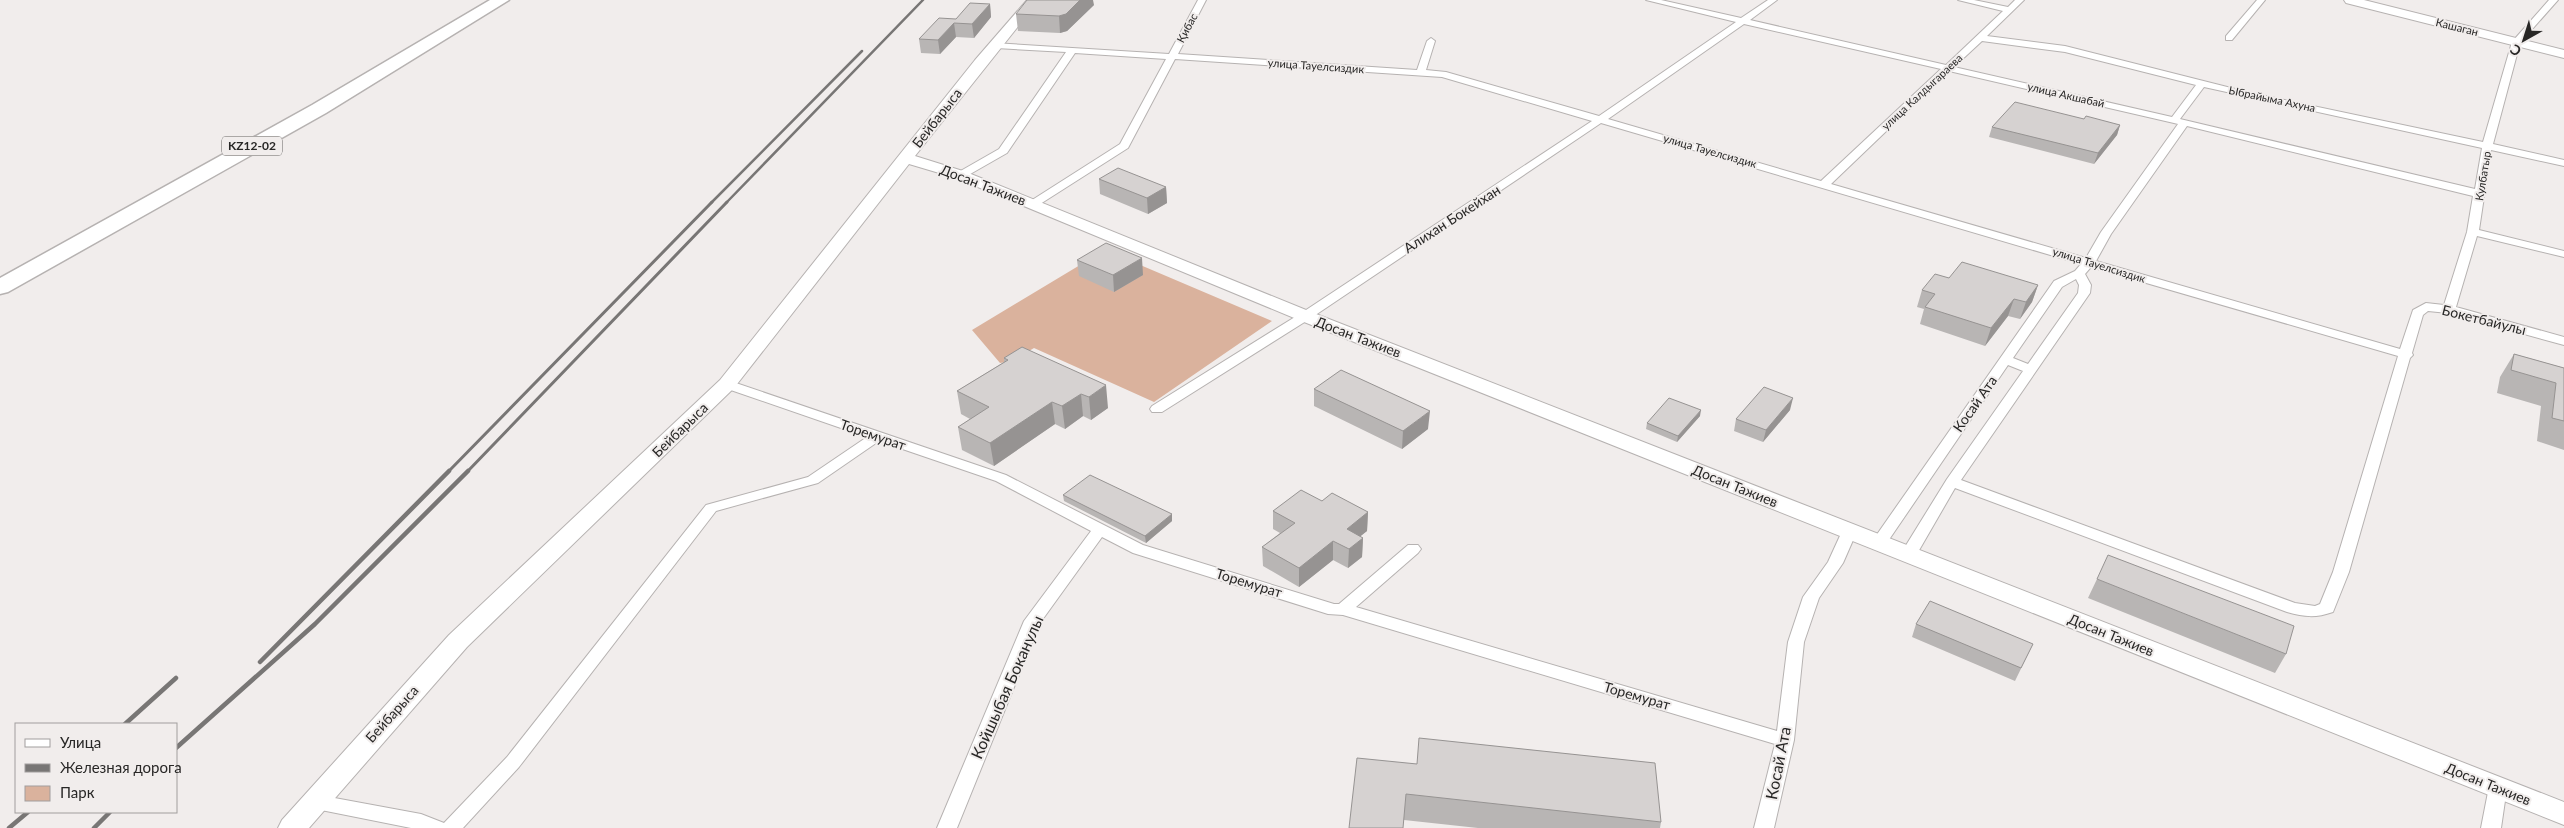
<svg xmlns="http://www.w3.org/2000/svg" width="2564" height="828" viewBox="0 0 2564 828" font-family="Lato,sans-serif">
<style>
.green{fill:#dab29d}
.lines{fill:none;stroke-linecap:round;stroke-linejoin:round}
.street-casing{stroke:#b6b2b1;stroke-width:2}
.secondary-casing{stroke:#b6b2b1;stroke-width:2}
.highway-casing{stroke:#b6b2b1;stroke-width:3}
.street{fill:#fff;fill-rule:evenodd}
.secondary{fill:#fff;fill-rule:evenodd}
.highway{fill:#fff;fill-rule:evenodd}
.rail-far2{stroke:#787675;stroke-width:2.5}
.rail-far1{stroke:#787675;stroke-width:3}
.rail{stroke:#787675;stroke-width:4.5}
.wall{fill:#b8b5b4}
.shaded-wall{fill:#969392}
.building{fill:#d6d2d1;stroke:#969392}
.labels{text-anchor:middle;stroke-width:4;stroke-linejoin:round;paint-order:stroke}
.far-street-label{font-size:11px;fill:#282726;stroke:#f1edec}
.shield{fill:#f1edec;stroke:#646261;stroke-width:1}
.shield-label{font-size:12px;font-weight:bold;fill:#282726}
.street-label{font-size:14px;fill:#282726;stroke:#f1edec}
.near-street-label{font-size:16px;fill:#282726;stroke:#f1edec}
</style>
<rect width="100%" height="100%" fill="#f1edec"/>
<!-- green -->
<path class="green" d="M1105,250L1272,321L1154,402L1034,348L1012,361L1000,363L972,330Z"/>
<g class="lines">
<!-- street casing -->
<g class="street-casing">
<path id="street" d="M1198,0H1206L1178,54L1417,70L1427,41L1431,38L1435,41L1426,70L1446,72L1599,116L1736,22L1646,0H1661L1741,18L1768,0H1777L1750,20L1946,65L2003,11L1958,0H1974L2008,7L2015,0H2024L1987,36L2065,46L2247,92L2483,142L2512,42L2549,0H2558L2520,43L2493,144L2564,160V166L2491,150L2479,230L2564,251V257L2477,236L2456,307L2564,337V345L2448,313L2428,311L2423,315L2412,353L2413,355L2410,358L2349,572L2333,612C2316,618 2304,617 2287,612L1955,488L1914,559H1902L1900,555L1947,479L2023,371L2008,365L1884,547H1874L1871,543L2054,281L2075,271L2081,264L1601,123L1311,318L1162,412H1152L1150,409L1152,406L1303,312L1592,121L1442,77L1175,59L1128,148L1037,206H1029V202L1120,144L1166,59L1075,53L1007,153L965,177H957V173L999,149L1066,52L996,48L992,45L993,43L1169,54ZM1744,24L1941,69L1821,181L1608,119ZM1982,41L2065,52L2196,85L2172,117L1954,67ZM1949,71L2174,123L2178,124L2101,232L2086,258L1831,184ZM2204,87L2482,148L2475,189L2180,119ZM2187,126L2473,196L2467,232L2444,305L2426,303L2413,310L2400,349L2096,261L2111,234ZM2091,267L2398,356L2333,572L2320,604L2315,606L2295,603L1961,480L2090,293L2091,285L2085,274ZM2076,279L2079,285L2078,293L2028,364L2013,358L2062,287Z
M2257,0H2265L2232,40H2226V36Z
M727,380L1006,475L1143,545L1334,604H1339L1408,545H1418L1421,549L1418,553L1356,607L1777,731L1788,642L1803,597L1828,562L1844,527H1854L1857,531L1843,563L1819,598L1804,642L1794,740L1774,828H1754L1775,744L1343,615L1328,614L1133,553L1102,537L1040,623L957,828H937L1024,621L1091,531L996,481L879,441L818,483L716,511L519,767L463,828H411L306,807L304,802L306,797L313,794L421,814L444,823L507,757L706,505L808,477L867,437L722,387L720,384L722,381Z
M2498,780L2505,782L2507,787L2501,828H2481L2489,787L2491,782Z"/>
</g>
<!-- secondary casing -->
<g class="secondary-casing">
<path id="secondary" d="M1027,0H1039L915,156L966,172L1311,312L2564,802V825L1299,320L956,178L909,164L734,388L467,647L309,828H278L282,820L449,635L720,380L975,60Z
M2344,0H2364L2564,50V58L2346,3Z"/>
</g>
<!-- highway casing -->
<g class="highway-casing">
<path id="highway" d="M490,0H509L326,113L8,292L0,294V278L312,105Z"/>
</g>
<!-- street -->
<use href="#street" class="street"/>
<!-- secondary -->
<use href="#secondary" class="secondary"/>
<!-- highway -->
<use href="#highway" class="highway"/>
<!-- rail-far2 -->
<path class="rail-far2" d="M711,203L862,51
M726,203L923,0"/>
<!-- rail-far1 -->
<path class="rail-far1" d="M448,472L712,202
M467,472L727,202"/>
<!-- rail -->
<path class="rail" d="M260,662L449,471
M125,724L176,678
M176,748L315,624L468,471
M9,828L28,812
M94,828L110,812"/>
</g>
<!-- wall -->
<path class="wall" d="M990,4L991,17L974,38L956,37L940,54L921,53L919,39Z
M1094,5L1067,31L1060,33L1018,31L1016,14Z
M2084,119L2120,125L2117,135L2094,164L1989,137L1992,127Z
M1099,179L1166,187L1167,203L1148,214L1100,194Z
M1077,260L1143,275L1114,292L1079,276Z
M1949,278L2038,285L2032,302L2020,319L2008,316L1985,346L1920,324L1924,309L1917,307L1922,290Z
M1022,347L1108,408L1091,420L1083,416L1065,429L1055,424L994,466L962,450L958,427L970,419L961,414L957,391L1004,362V358Z
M2514,354L2564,368V450L2537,441L2541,406L2497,393L2500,377Z
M1314,389L1428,429L1402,449L1314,406Z
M1790,410L1763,442L1734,431L1736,419Z
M1700,416L1677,442L1646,429L1647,423Z
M1063,495L1172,514V521L1146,543L1064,501Z
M1322,501L1368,512L1367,531L1360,536L1363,538L1362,557L1348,568L1333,560L1299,587L1263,566L1262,547L1280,533L1273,529V511Z
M2097,579L2286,654L2275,673L2088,598Z
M1916,624L2033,644L2015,681L1912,637Z
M1417,764L1661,822L1660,828H1478L1404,820L1349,828Z"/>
<!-- shaded-wall -->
<path class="shaded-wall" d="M1080,0H1093L1094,5L1067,31L1060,33L1059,16Z
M990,4L991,17L974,38L972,24Z
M954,23L956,37L940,54L938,40Z
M2120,125L2117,135L2094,164L2098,153Z
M1166,187L1167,203L1148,214L1147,198Z
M1142,258L1143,275L1114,292L1113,275Z
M2038,285L2032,302L2020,319L2026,302Z
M2014,299L2008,316L1985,346L1991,328Z
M1106,385L1108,408L1091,420L1089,397Z
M1081,394L1083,416L1065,429L1062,406Z
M1793,398L1790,410L1763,442L1766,430Z
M1052,402L1055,424L994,466L990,443Z
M1701,410L1700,416L1677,442L1678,436Z
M1430,411L1428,429L1402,449L1403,431Z
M1368,512L1367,531L1346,548L1347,529Z
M1172,514V521L1146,543L1145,536Z
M1363,538L1362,557L1348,568L1349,549Z
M1333,541V560L1299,587V568Z"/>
<!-- building -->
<path class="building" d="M1027,0H1080L1066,14L1059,16L1016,14Z
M970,3L990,4L972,24L954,23L938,40L919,39L939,18L956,19Z
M2015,102L2084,119L2086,116L2120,125L2098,153L1992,127Z
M1118,168L1166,187L1147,198L1099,179Z
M1106,243L1142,258L1113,275L1077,260Z
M1962,262L2038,285L2026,302L2014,299L1991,328L1925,307L1935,294L1922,290L1935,274L1949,278Z
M1022,347L1106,385L1089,397L1081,394L1062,406L1052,402L990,443L958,427L989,407L957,391L1008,360L1004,358Z
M2514,354L2564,368V421L2552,418L2556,383L2511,370Z
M1341,370L1430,411L1403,431L1314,389Z
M1764,387L1793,398L1766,430L1736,419Z
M1669,398L1701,410L1678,436L1647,423Z
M1090,475L1172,514L1145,536L1063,495Z
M1301,490L1322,501L1332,493L1368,512L1347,529L1363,538L1349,549L1333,541L1299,568L1262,547L1295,523L1273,511Z
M2108,555L2294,626L2286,654L2097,579Z
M1930,601L2033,644L2021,668L1916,624Z
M1419,738L1655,763L1661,822L1406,794L1403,828H1349L1357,758L1417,764Z"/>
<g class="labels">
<!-- far-street labels -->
<g class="far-street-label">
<text transform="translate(2457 27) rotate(14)" y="4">Кашаган</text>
<text transform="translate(1187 28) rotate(-62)" y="4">Қибас</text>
<text transform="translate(1316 66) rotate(4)" y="4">улица Тауелсиздик</text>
<text transform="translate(1922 92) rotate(-43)" y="4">улица Калдыгараева</text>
<text transform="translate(2066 95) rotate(13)" y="4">улица Акшабай</text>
<text transform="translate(2272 99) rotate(12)" y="4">Ыбрайыма Ахуна</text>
<text transform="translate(1710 151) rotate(16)" y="4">улица Тауелсиздик</text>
<text transform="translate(2483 176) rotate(-81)" y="4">Кулбатыр</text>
<text transform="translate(2099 265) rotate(17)" y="4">улица Тауелсиздик</text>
</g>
<!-- shield labels -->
<rect class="shield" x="222" y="136.5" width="60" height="19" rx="4"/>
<g class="shield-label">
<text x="252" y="150">KZ12-02</text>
</g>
<!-- street labels -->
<g class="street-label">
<text transform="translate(937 118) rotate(-52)" y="5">Бейбарыса</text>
<text transform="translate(983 185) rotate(21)" y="5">Досан Тажиев</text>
<text transform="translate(1452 219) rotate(-33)" y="5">Алихан Бокейхан</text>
<text transform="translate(2484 320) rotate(14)" y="5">Бокетбайулы</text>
<text transform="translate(1358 337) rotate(21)" y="5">Досан Тажиев</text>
<text transform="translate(1975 404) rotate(-55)" y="5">Косай Ата</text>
<text transform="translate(680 430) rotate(-44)" y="5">Бейбарыса</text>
<text transform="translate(873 435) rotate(19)" y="5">Торемурат</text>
<text transform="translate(1735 486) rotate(22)" y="5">Досан Тажиев</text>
<text transform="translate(1249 583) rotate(17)" y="5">Торемурат</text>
<text transform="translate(2111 635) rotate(22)" y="5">Досан Тажиев</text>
<text transform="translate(1637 696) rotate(16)" y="5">Торемурат</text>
<text transform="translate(392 714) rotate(-48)" y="5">Бейбарыса</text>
<text transform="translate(2488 784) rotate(22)" y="5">Досан Тажиев</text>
</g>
<!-- near-street labels -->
<g class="near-street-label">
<text transform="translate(1007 687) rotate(-66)" y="6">Койшыбая Боканулы</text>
<text transform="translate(1778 763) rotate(-79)" y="6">Косай Ата</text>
</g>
</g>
<!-- legend -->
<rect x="15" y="723" width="162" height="90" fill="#f1edec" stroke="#a19e9d"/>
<rect x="25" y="739" width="25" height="8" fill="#ffffff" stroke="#a19e9d"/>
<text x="60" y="748" font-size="15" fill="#282726">Улица</text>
<rect x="25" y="764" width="25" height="8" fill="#787675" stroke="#a19e9d"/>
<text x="60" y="773" font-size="15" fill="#282726">Железная дорога</text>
<rect x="25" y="786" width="25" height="15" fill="#dab29d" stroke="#a19e9d"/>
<text x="60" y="798" font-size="15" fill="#282726">Парк</text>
<!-- north arrow -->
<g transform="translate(2524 40) rotate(219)" stroke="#f1edec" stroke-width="4" paint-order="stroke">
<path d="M0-4L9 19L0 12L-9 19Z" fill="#282726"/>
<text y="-8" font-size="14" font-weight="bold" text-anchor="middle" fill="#282726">С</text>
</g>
</svg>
